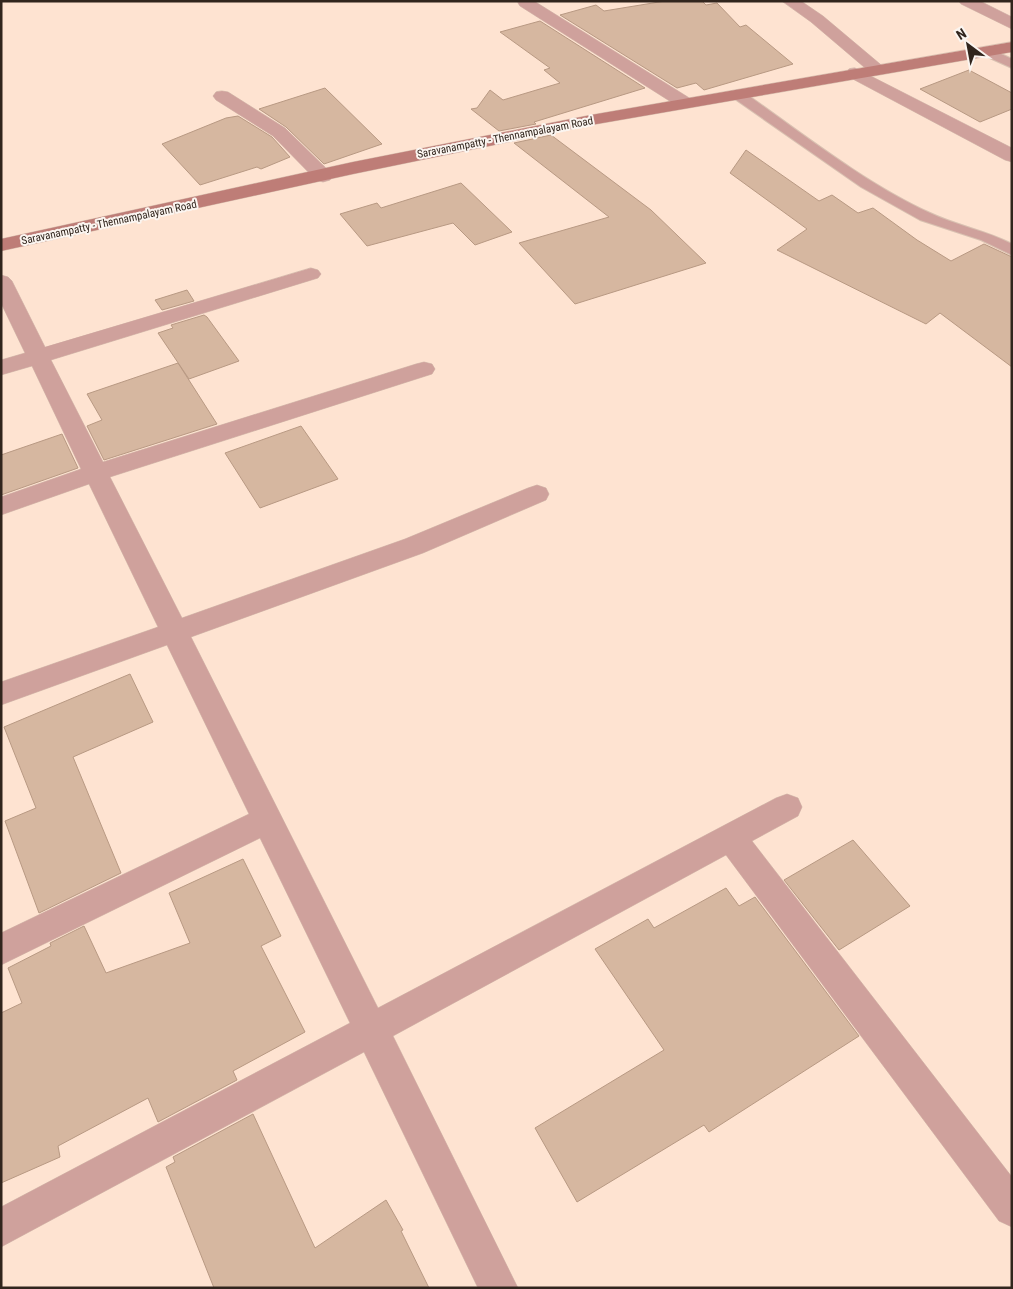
<svg xmlns="http://www.w3.org/2000/svg" width="1013" height="1289" viewBox="0 0 1013 1289" font-family="'Roboto Condensed',sans-serif">
<style>
.building{fill:#d6b7a0;stroke:#b89983}
.lines{fill:none;stroke-linecap:round;stroke-linejoin:round}
.lane-casing{stroke:#d9c1b1;stroke-width:2}
.street-casing{stroke:#d9c1b1;stroke-width:1}
.secondary-casing{stroke:#d9c1b1;stroke-width:1}
.lane{fill:#cfa19c;fill-rule:evenodd}
.street{fill:#cfa19c;fill-rule:evenodd}
.secondary{fill:#be7d77;fill-rule:evenodd}
.labels{text-anchor:middle;stroke-width:4;stroke-linejoin:round;paint-order:stroke}
.far-street-label{font-size:11px;fill:#31251d;stroke:#fbf5f0}
</style>
<rect width="100%" height="100%" fill="#fee3d1"/>
<!-- building -->
<path class="building" d="M665,1H702L706,5L717,3L740,27L746,25L793,64L704,90L696,83L677,88L560,15L596,5L604,11Z
M540,21L645,88L534,122L536,124L499,131L471,109L477,108L490,90L503,100L560,83L544,70L550,68L500,32Z
M969,70L1012,93V109L980,122L920,89Z
M325,88L382,144L324,164L286,127L259,109Z
M238,116L272,137L290,157L261,169L257,167L200,185L162,144L226,118Z
M551,135L651,210L706,263L575,304L519,243L609,217L514,143Z
M746,150L819,201L832,195L858,213L873,208L917,240L951,261L984,244L1012,257V367L940,313L926,324L777,250L807,229L730,173Z
M461,183L512,232L475,245L453,223L367,246L340,214L377,203L381,208Z
M187,290L194,301L162,310L155,300Z
M204,315L207,317L239,361L189,379L158,333L173,328L171,325Z
M178,363L217,424L104,460L87,426L102,420L87,394Z
M301,426L338,479L260,508L225,453Z
M62,434L78,468L1,495V455Z
M130,674L153,722L73,757L121,873L39,913L5,821L36,808L4,727Z
M853,840L910,906L839,950L784,880Z
M243,859L281,936L261,946L305,1032L233,1071L237,1080L158,1122L148,1098L58,1146L60,1157L1,1183V1013L22,1003L8,968L51,946L50,943L84,926L106,973L190,943L169,893Z
M726,888L739,906L755,897L859,1036L709,1132L704,1125L577,1202L535,1128L664,1050L595,949L648,919L654,928Z
M253,1114L315,1248L386,1200L403,1230L401,1231L429,1288H214L166,1167L175,1162L173,1157Z"/>
<g class="lines">
<!-- lane casing -->
<g class="lane-casing">
<path id="lane" d="M986,47L1012,59V68L981,54L979,51Z
M737,90L742,91C800,132 866,184 930,213C957,226 985,230 1012,244V255L981,240L920,220L861,187L732,97L730,94Z"/>
</g>
<!-- street casing -->
<g class="street-casing">
<path id="street" d="M519,1H534L691,99L694,103L691,107L685,108L679,107L520,6L518,3Z
M782,1H801L823,16L886,69L883,73L877,74L871,73L811,22Z
M959,1H980L1012,17V29L961,4Z
M855,68L1012,148V162L1005,160L849,77L846,73L849,69Z
M222,91L228,92L285,128L330,172L333,176L330,180L323,182L316,180L273,136L216,100L213,96L216,92Z
M311,268L318,270L321,274L318,278L51,360L103,462L416,364L424,362L432,364L435,369L432,374L110,477L182,618L405,539L528,488L537,485L546,488L549,494L546,500L423,553L191,637L378,1008L776,798L787,794L798,798L802,807L798,816L752,841L1012,1177V1227L999,1221L726,855L393,1036L518,1288H478L364,1052L1,1247V1207L350,1023L260,838L1,965V933L249,814L167,645L1,705V682L158,627L89,484L1,515V497L81,469L32,366L1,375V360L25,353L1,303V275L8,277L12,281L45,347Z"/>
</g>
<!-- secondary casing -->
<g class="secondary-casing">
<path id="secondary" d="M1012,42V52L591,125L353,174L1,251V239L353,162L591,115Z"/>
</g>
<!-- lane -->
<use href="#lane" class="lane"/>
<!-- street -->
<use href="#street" class="street"/>
<!-- secondary -->
<use href="#secondary" class="secondary"/>
</g>
<g class="labels">
<!-- far-street labels -->
<g class="far-street-label">
<text transform="translate(505 137) rotate(-11)" y="4">Saravanampatty - Thennampalayam Road</text>
<text transform="translate(109 222) rotate(-12)" y="4">Saravanampatty - Thennampalayam Road</text>
</g>
</g>
<!-- border -->
<rect width="1013" height="1289" fill="none" stroke="#31251d" stroke-width="5"/>
<!-- north arrow -->
<g transform="translate(968 45) rotate(328)" stroke="#fbf5f0" stroke-width="4" paint-order="stroke">
<path d="M0-4L9 19L0 12L-9 19Z" fill="#31251d"/>
<text y="-8" font-size="14" font-weight="bold" text-anchor="middle" fill="#31251d">N</text>
</g>
</svg>
